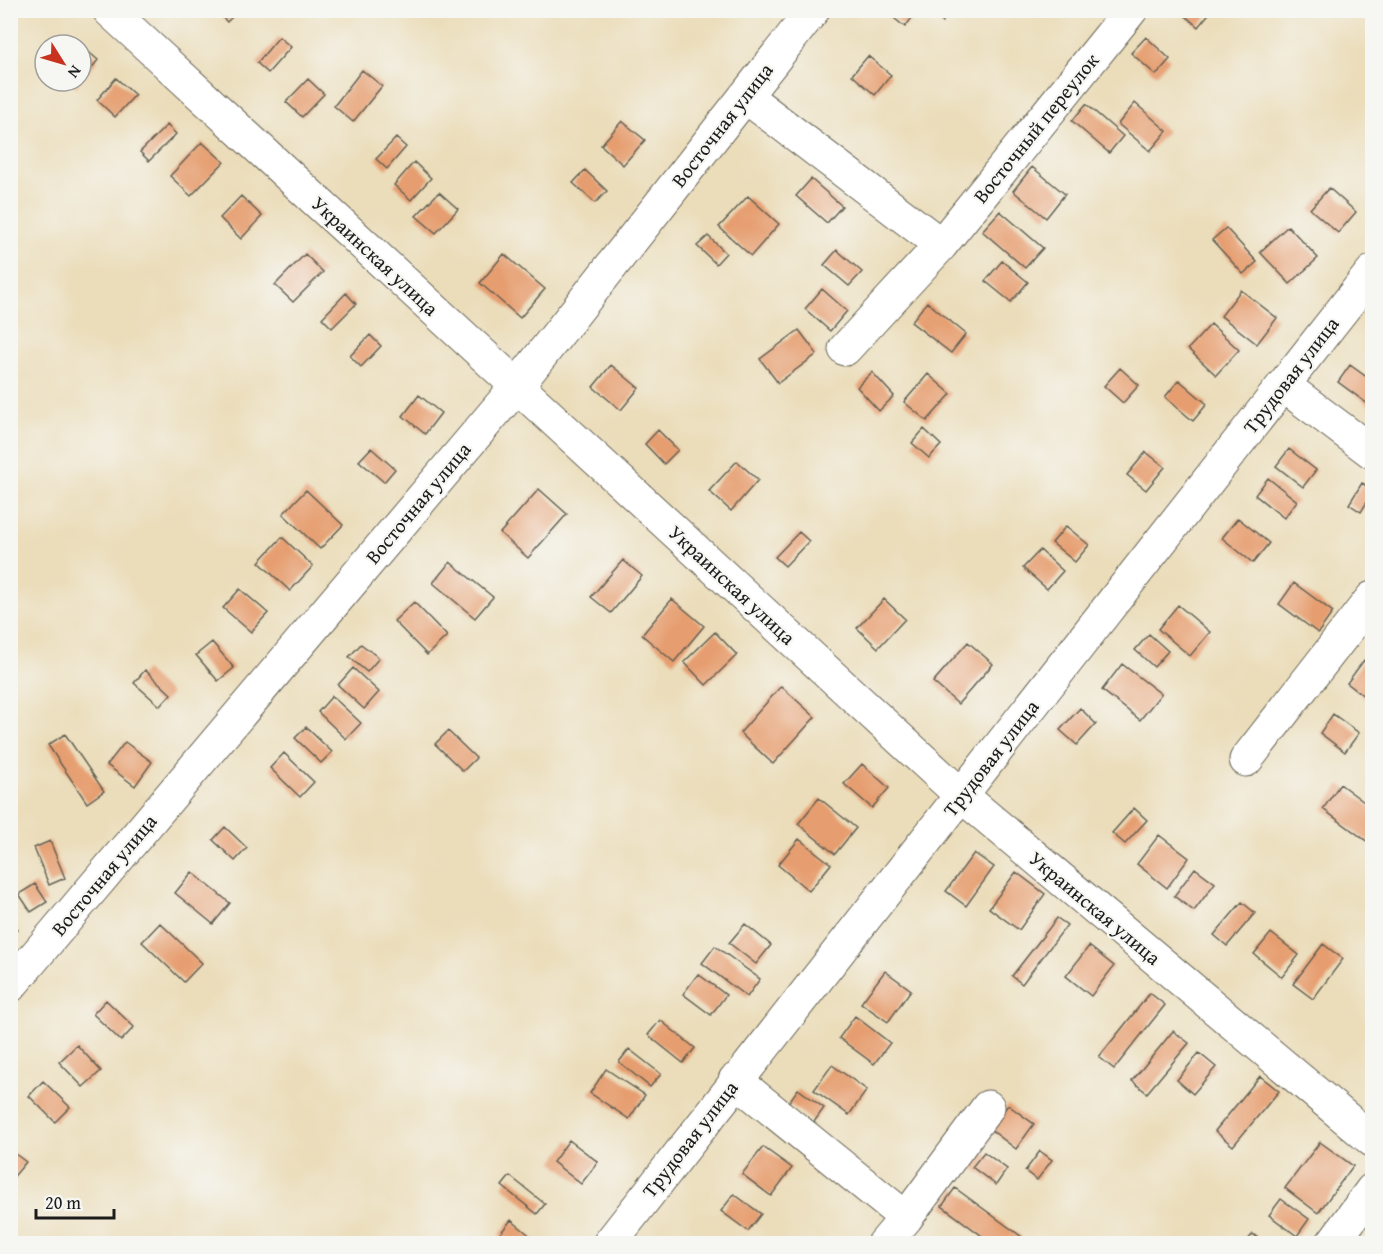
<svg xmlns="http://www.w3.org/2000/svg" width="1383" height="1254" viewBox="0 0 1383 1254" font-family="'Gentium Book Plus',serif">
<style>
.building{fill:#e69e70}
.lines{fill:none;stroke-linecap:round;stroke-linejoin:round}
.minor-casing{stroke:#646053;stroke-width:35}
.minor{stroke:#fff;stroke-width:33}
.labels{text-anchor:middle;stroke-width:4.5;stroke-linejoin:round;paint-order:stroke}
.street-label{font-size:20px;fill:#1c1c1c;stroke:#f6f6f2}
</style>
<rect width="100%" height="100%" fill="#f6f6f2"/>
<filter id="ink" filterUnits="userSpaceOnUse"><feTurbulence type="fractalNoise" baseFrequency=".0167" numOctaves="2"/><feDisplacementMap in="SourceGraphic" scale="12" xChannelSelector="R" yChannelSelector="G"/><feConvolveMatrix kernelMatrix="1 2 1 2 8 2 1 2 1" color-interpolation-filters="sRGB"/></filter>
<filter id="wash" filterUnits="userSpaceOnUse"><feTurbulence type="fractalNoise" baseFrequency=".008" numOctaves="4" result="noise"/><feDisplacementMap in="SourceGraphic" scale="24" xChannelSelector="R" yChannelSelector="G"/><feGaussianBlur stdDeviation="1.35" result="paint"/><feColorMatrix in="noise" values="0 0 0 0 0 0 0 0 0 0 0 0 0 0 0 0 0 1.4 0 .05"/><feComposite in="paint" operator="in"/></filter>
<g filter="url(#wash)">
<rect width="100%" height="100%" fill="#ebddba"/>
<g id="blocks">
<!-- building -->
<path class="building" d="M215,10H239L227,22Z
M884,10H918L905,27Z
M928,10H952L942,22Z
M1179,10H1212L1198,27Z
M279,37L291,47L268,73L257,63Z
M1146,37L1170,59L1156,75L1131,53Z
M84,48L98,60L81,81V52Z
M868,56L891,75L875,95L852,75Z
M362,70L382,86L353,122L334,106Z
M116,78L135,95L115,117L97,100Z
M308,79L324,94L302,117L286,102Z
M68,81H81L76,87Z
M1135,103L1167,131L1150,151L1118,124Z
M1086,104L1123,136L1109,153L1072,121Z
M622,121L645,140L623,165L601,145Z
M167,125L176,134L149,161L140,152Z
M396,138L406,147L387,169L376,159Z
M202,142L224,162L191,196L170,176Z
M414,162L431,178L411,200L394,185Z
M1032,167L1065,194L1046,218L1013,191Z
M585,170L607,191L595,203L573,183Z
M811,179L842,206L827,223L796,196Z
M1329,188L1356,212L1338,233L1310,209Z
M439,192L458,209L436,233L416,216Z
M241,196L262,216L241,239L220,218Z
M748,196L779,224L751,256L719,227Z
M1000,211L1043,248L1025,268L982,231Z
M1288,226L1318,258L1290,284L1260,252Z
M1226,228L1257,262L1243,274L1212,240Z
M708,236L726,253L716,264L697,246Z
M837,250L862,272L849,286L824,265Z
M305,254L323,272L293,302L275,285Z
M504,254L545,289L520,318L480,283Z
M1002,261L1028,282L1011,302L985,281Z
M822,289L847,311L830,331L805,309Z
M1241,290L1277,318L1257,344L1221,316Z
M346,293L356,304L332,328L322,318Z
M927,302L966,334L951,353L911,322Z
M1211,324L1239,350L1216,375L1188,349Z
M799,330L817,354L778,383L760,359Z
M370,335L381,346L361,367L350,356Z
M611,365L639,388L621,410L593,387Z
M1350,365L1372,381V407L1338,382Z
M1120,368L1139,385L1123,403L1104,386Z
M872,372L894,396L879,411L857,387Z
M928,374L951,394L927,421L904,402Z
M1179,380L1207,404L1193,421L1165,397Z
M419,395L441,413L425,434L403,416Z
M924,429L941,445L929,458L912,443Z
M658,430L678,450L664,464L645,444Z
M371,448L395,469L384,482L359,461Z
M1289,449L1316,470L1303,487L1276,466Z
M1146,452L1165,467L1146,490L1127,475Z
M737,461L758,480L731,511L709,491Z
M1268,478L1297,501L1284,518L1255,495Z
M1362,483L1372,489V494L1361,512L1349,504Z
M539,489L567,514L528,558L500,533Z
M306,490L343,525L320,549L283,514Z
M1238,518L1269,543L1253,563L1222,538Z
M1066,526L1089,545L1075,562L1052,543Z
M799,532L809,541L785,566L775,557Z
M282,537L313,566L290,591L259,562Z
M1040,550L1063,571L1047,589L1023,568Z
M623,560L642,576L611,613L591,597Z
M450,562L493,597L475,618L433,583Z
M1294,583L1333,612L1318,633L1279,604Z
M240,589L268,613L251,632L223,608Z
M672,599L704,626L674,662L642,635Z
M884,599L905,619L878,648L857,628Z
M414,602L447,636L427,655L394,621Z
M1178,605L1210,632L1190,656L1158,629Z
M715,632L737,655L706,685L684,662Z
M1149,634L1168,651L1154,667L1135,650Z
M212,642L234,668L218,681L196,655Z
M968,642L993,664L958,704L933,682Z
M361,644L379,658L367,672L349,657Z
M1364,660L1372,666V702L1347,683Z
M1122,664L1161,694L1140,720L1102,690Z
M353,668L379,692L364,709L338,685Z
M145,670L171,694L160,706L134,683Z
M781,686L815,717L773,764L740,733Z
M332,696L361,723L346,739L318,712Z
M1080,708L1096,724L1077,745L1060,730Z
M1333,714L1359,733L1345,752L1320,733Z
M306,727L332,752L321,763L295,738Z
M448,731L476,758L463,771L435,744Z
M65,734L104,791L87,803L48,745Z
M125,742L152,762L135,786L107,765Z
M284,753L314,782L300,797L270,768Z
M862,764L889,788L872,808L844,784Z
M1340,784L1372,808V845L1323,809Z
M819,798L856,828L835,854L798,824Z
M1134,808L1147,820L1125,844L1112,833Z
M225,827L247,848L235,861L213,840Z
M1159,835L1189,858L1167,888L1137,864Z
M799,839L831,864L809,891L778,865Z
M50,841L65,878L49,885L34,848Z
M974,853L994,867L966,906L946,891Z
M1195,868L1215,883L1194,911L1174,896Z
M192,872L230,903L213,924L175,893Z
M1016,872L1045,894L1019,930L989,908Z
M35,884L47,902L31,912L19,894Z
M1242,902L1255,913L1227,946L1214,935Z
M10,917L18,930L10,934Z
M1057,918L1067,925L1022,984L1012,976Z
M160,923L202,963L184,982L142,942Z
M745,924L771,945L756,964L729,943Z
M1271,933L1299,955L1282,977L1254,954Z
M1323,944L1343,959L1313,999L1293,984Z
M715,946L760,979L747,997L702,963Z
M1089,946L1114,966L1091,996L1066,976Z
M885,971L911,990L888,1022L861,1003Z
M698,974L726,995L711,1015L683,994Z
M1150,993L1165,1005L1114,1069L1099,1057Z
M106,1000L134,1027L121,1041L93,1014Z
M855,1016L890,1043L874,1064L839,1038Z
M660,1020L695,1048L683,1063L648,1035Z
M1173,1031L1189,1043L1147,1093L1132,1081Z
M77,1045L101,1071L83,1087L59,1062Z
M629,1049L661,1074L650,1087L619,1062Z
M1199,1053L1216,1067L1193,1094L1177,1080Z
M832,1065L867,1090L849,1115L814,1090Z
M606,1069L645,1095L629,1119L590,1093Z
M1260,1076L1279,1091L1233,1146L1215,1131Z
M43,1081L70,1107L55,1122L29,1096Z
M798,1089L824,1108L814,1122L788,1103Z
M1008,1105L1034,1124L1016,1149L990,1129Z
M569,1140L598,1162L581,1184L553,1162Z
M1320,1142L1353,1166L1318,1213L1285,1188Z
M763,1147L792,1168L771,1196L742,1174Z
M10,1150L26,1162L10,1181Z
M1040,1151L1052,1160L1037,1180L1025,1171Z
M984,1152L1007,1169L996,1185L972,1167Z
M510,1176L545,1204L537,1214L502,1186Z
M955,1188L1022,1237L1018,1244H993L942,1206Z
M734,1194L761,1214L748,1231L721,1211Z
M1281,1199L1309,1219L1297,1236L1269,1215Z
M511,1220L533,1238L528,1244H509L499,1235Z
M1253,1234L1265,1244H1244Z
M474,1236L484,1244H468Z
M932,1236L942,1244H926Z"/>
</g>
</g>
<g filter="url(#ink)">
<use href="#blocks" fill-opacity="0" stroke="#646053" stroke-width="1.5"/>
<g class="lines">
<!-- minor casing -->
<g class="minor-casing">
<path id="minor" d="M109,10L962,796L1372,1140
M745,96L941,245
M845,349L941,245L1131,10
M1283,385L1372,452
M1246,760L1372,598
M10,986L517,386L813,10
M735,1080L906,1218
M609,1244L1372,272
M884,1244L906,1218L988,1107
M1332,1244L1372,1190"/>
</g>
<!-- minor -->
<use href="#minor" class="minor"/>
</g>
</g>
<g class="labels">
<!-- street labels -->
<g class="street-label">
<text transform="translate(722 125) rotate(-52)" y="7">Восточная улица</text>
<text transform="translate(1036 128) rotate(-51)" y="7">Восточный переулок</text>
<text transform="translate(375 256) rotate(43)" y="7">Украинская улица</text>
<text transform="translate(1291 375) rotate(-52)" y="7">Трудовая улица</text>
<text transform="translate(418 503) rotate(-50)" y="7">Восточная улица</text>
<text transform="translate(732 585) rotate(43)" y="7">Украинская улица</text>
<text transform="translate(991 758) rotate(-52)" y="7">Трудовая улица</text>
<text transform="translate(104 875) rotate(-50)" y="7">Восточная улица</text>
<text transform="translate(1095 908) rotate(40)" y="7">Украинская улица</text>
<text transform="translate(690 1139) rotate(-52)" y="7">Трудовая улица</text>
</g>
</g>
<!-- margin -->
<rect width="1383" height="1254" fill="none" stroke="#f6f6f2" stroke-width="36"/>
<!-- north arrow -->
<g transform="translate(63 63) rotate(127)"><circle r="28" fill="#f6f6f2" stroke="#9f9f9c" stroke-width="1.5"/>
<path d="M0-4.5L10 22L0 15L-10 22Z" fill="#c8321e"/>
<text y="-9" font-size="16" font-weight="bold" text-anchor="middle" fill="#1c1c1c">N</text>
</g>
<!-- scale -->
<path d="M36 1209v9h78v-9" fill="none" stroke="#1c1c1c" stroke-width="3"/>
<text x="45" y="1209" font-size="18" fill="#1c1c1c" stroke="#f6f6f2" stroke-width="4.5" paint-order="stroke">20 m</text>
</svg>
